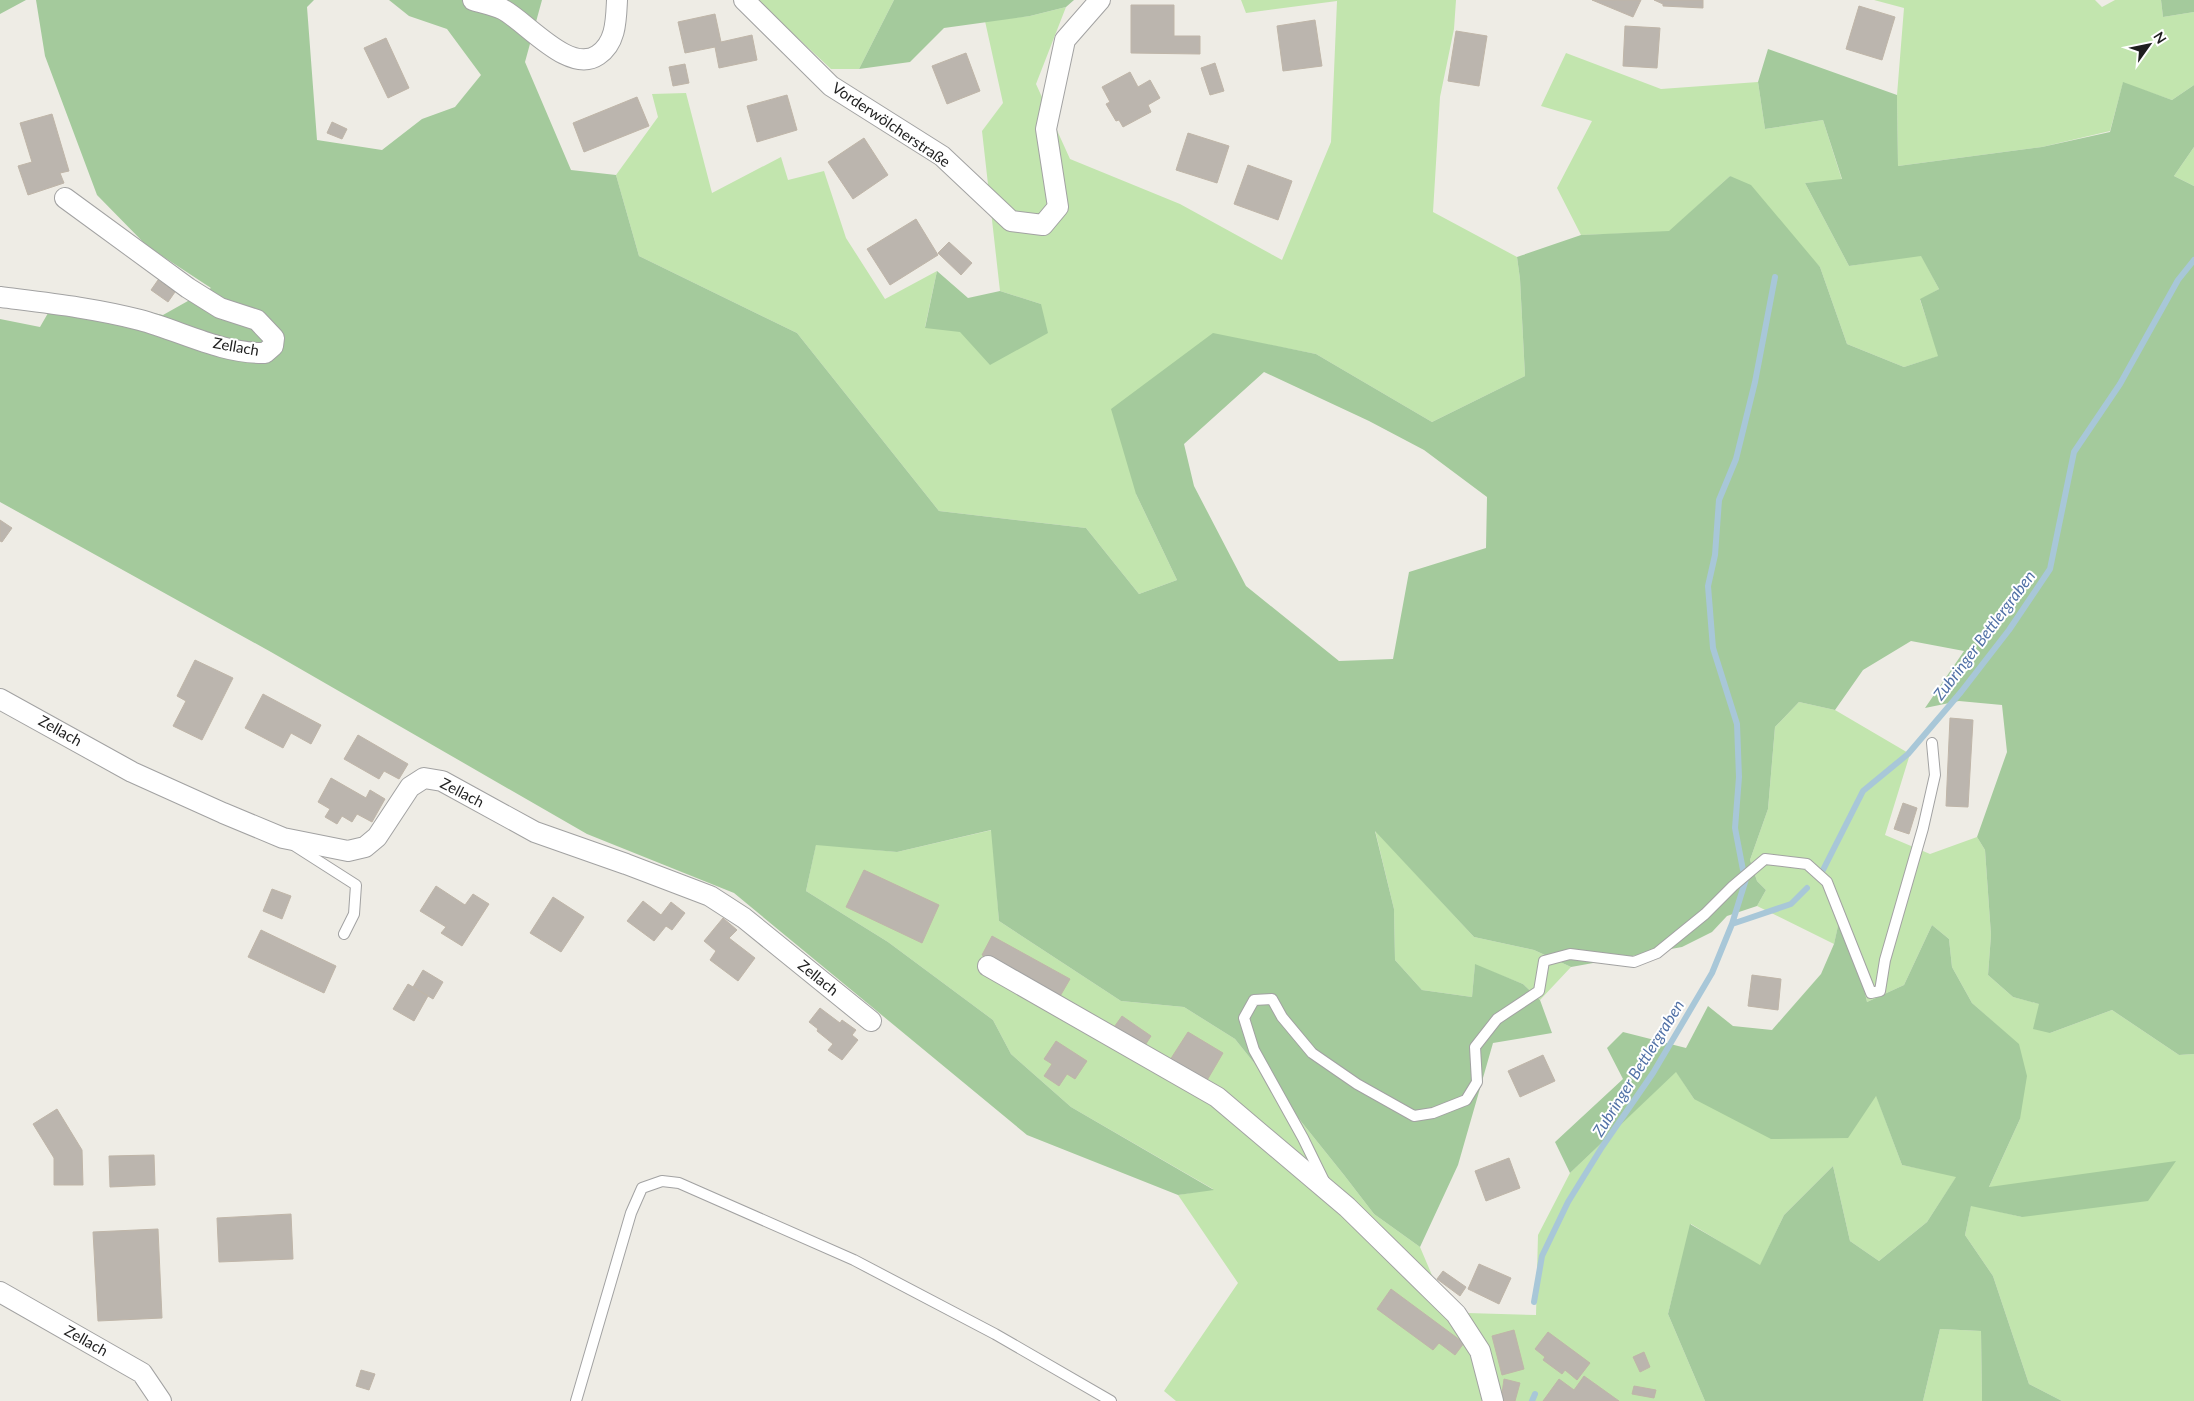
<svg xmlns="http://www.w3.org/2000/svg" width="2194" height="1401" viewBox="0 0 2194 1401" font-family="Lato,sans-serif">
<style>
.grass{fill:#c2e5ae}
.forest{fill:#a4ca9c;fill-rule:evenodd}
.lines{fill:none;stroke-linecap:round;stroke-linejoin:round}
.stream{stroke:#a8c7d8;stroke-width:6}
.building{fill:#bbb5ae;stroke:#bfb5a8}
.service-casing{stroke:#a2a2a2;stroke-width:12}
.minor-casing{stroke:#a2a2a2;stroke-width:22}
.service{stroke:#fff;stroke-width:10}
.minor{stroke:#fff;stroke-width:20}
.labels{text-anchor:middle;stroke-width:4;stroke-linejoin:round;paint-order:stroke}
.street-label{font-size:15px;fill:#1e1e1e;stroke:#fff}
.water-label{font-size:16px;font-style:italic;fill:#5171a6;stroke:#fff}
</style>
<rect width="100%" height="100%" fill="#eeece5"/>
<!-- grass -->
<path class="grass" d="M757,0H894L859,69H831Z
M1241,0H1456L1454,29L1440,97L1433,212L1517,257L1520,279L1525,376L1432,422L1316,354L1213,334L1136,494L1177,580L1139,594L1086,528L939,511L797,333L639,256L616,175L658,117L652,94L686,93L712,193L781,157L788,180L824,171L846,238L885,299L937,271L925,327L1041,304L1000,291L982,131L1003,103L985,21L1030,16L1066,7L1036,84L1070,159L1180,204L1282,260L1331,142L1337,1L1246,13Z
M1874,0H2095L2102,7L2115,0H2161L2163,17L2194,12V85L2172,100L2123,83L2110,131L2042,147L1898,166L1897,95L1904,8Z
M1566,53L1661,89L1758,82L1765,129L1823,120L1842,180L1805,183L1849,266L1921,255L1939,289L1920,300L1939,356L1904,367L1847,344L1820,267L1730,176L1669,232L1581,235L1557,188L1592,121L1541,106Z
M2194,147V186L2174,176Z
M1799,702L1835,710L1910,754L1885,835L1930,854L1977,837L1985,850L1991,935L1988,975L2013,997L2040,1004L2050,1033L2112,1010L2179,1055L2194,1054V1401H2062L2029,1384L1993,1276L1965,1235L1971,1205L2022,1217L1989,1187L2020,1119L2018,1044L1972,1003L1952,967L1949,939L1932,925L1904,985L1867,1002L1851,929L1842,909L1834,944L1757,906L1766,890L1757,881L1750,860L1768,809L1775,727Z
M992,830L999,921L1121,1001L1184,1007L1235,1039L1344,1175L1374,1214L1420,1247L1434,1280L1467,1313L1536,1315L1538,1235L1570,1173L1676,1071L1694,1099L1876,1095L1902,1165L1957,1176L1927,1222L1879,1261L1850,1241L1833,1166L1784,1215L1760,1266L1691,1224L1668,1314L1705,1401H1176L1164,1391L1238,1283L1178,1195L1213,1189L1071,1107L1011,1054L993,1020L888,942L806,891L816,844L897,852Z
M1375,830L1474,937L1534,950L1571,967L1540,1000L1523,984L1475,965L1472,997L1422,990L1395,960L1394,909Z
M1940,1329L1981,1331L1982,1401H1923Z"/>
<!-- forest -->
<path class="forest" d="M0,0H26L0,14Z
M36,0H314L307,7L317,140L382,150L422,119L455,107L481,75L447,29L409,16L389,0H542L525,62L571,170L616,175L639,256L797,333L939,511L1086,528L1139,594L1177,580L1136,494L1111,409L1213,333L1316,354L1432,422L1525,376L1520,279L1517,257L1581,235L1669,231L1730,176L1751,185L1820,267L1847,344L1904,367L1938,356L1920,299L1939,289L1921,256L1849,266L1805,183L1842,179L1823,120L1765,129L1758,82L1768,49L1897,95L1898,166L2042,147L2110,132L2123,82L2172,100L2194,85V147L2174,176L2194,186V1054L2179,1055L2112,1010L2050,1033L2033,1029L2039,1004L2013,997L1988,975L1991,935L1985,850L1977,837L2007,752L2002,705L1959,701L1925,708L1964,651L1911,641L1863,670L1835,710L1799,702L1775,727L1768,809L1750,860L1757,881L1766,890L1757,906L1727,916L1712,932L1682,947L1571,967L1534,950L1474,937L1375,831L1394,909L1395,960L1422,990L1472,997L1475,964L1523,984L1540,1000L1552,1033L1493,1043L1458,1165L1420,1247L1374,1214L1344,1175L1235,1039L1184,1007L1121,1001L999,921L991,830L897,852L816,845L806,891L888,942L993,1020L1011,1054L1071,1107L1214,1190L1178,1195L1027,1135L734,893L587,834L271,652L0,502V319L40,327L59,294L163,315L211,288L147,246L97,195L45,56ZM1264,372L1369,421L1424,450L1487,497L1486,548L1409,572L1393,659L1339,661L1246,586L1194,486L1184,444Z
M894,0H1074L1066,7L1030,16L944,28L910,62L859,69Z
M2161,0H2194V12L2163,17Z
M937,271L968,298L1000,291L1041,304L1048,333L990,365L960,332L925,328Z
M1842,908L1851,929L1867,1002L1904,985L1932,925L1949,939L1952,967L1972,1003L2019,1044L2027,1076L2020,1119L1989,1187L2176,1161L2148,1201L2022,1217L1971,1206L1965,1235L1993,1276L2029,1384L2062,1401H1982L1981,1331L1940,1329L1923,1401H1705L1668,1314L1690,1224L1760,1265L1784,1215L1833,1166L1850,1241L1879,1261L1927,1222L1956,1177L1902,1165L1876,1096L1848,1138L1771,1139L1694,1099L1676,1072L1570,1173L1555,1142L1623,1079L1607,1048L1623,1032L1686,1048L1708,1006L1733,1026L1772,1030L1821,974L1834,944Z"/>
<g class="lines">
<!-- stream -->
<path class="stream" d="M1743,870L1735,828L1739,777L1737,724L1713,648L1708,586L1715,555L1719,500L1736,459L1755,382L1775,277
M1823,870L1863,791L1908,754L1961,692L2009,630L2050,569L2074,452L2120,384L2178,280L2194,260
M1732,924L1746,879
M1534,1302L1542,1256L1568,1202L1602,1147L1653,1073L1712,973L1732,924L1791,904L1807,888
M1532,1401L1535,1394"/>
</g>
<!-- building -->
<path class="building" d="M1592,0H1641L1633,17Z
M1654,0H1703V8L1663,6V4Z
M1131,5H1174V36H1200V54L1131,53Z
M1859,6L1895,17L1882,60L1846,49Z
M715,14L721,42L752,35L757,60L719,68L715,47L685,53L678,22Z
M1315,20L1322,66L1283,71L1277,26Z
M1625,26L1660,28L1657,68L1623,66Z
M1456,31L1487,36L1479,86L1448,81Z
M386,38L409,88L388,98L364,48Z
M966,53L980,91L947,104L932,66Z
M1215,63L1224,91L1210,95L1201,68Z
M685,64L689,83L673,86L669,67Z
M1130,72L1138,87L1150,80L1160,98L1148,105L1151,112L1123,127L1119,120L1116,121L1106,104L1110,102L1102,87Z
M787,95L797,130L757,142L747,106Z
M637,97L649,126L584,152L573,123Z
M52,114L69,171L60,173L64,183L28,195L18,166L32,162L20,123Z
M332,122L347,129L342,139L327,133Z
M1188,133L1229,146L1217,183L1176,170Z
M864,138L888,175L853,199L828,162Z
M1248,165L1292,181L1278,220L1234,204Z
M916,219L938,255L890,285L867,249Z
M949,242L972,263L961,275L938,253Z
M158,280L175,292L168,302L151,290Z
M0,520L12,528L2,542L0,541Z
M195,660L233,678L202,740L173,726L186,701L177,696Z
M263,694L321,725L311,744L291,733L283,748L245,728Z
M1950,718L1973,720L1968,807L1946,806Z
M358,735L408,764L399,779L384,771L379,779L344,759Z
M331,778L366,798L370,790L385,799L372,822L357,814L352,822L342,816L337,824L325,817L330,809L318,802Z
M1903,803L1917,808L1909,834L1894,829Z
M864,870L939,905L922,943L846,907Z
M436,886L465,905L473,894L489,904L462,946L441,933L446,927L420,911Z
M272,889L291,896L282,919L263,911Z
M553,897L584,917L561,952L530,933Z
M643,901L661,915L671,902L685,913L672,930L666,926L654,941L627,921Z
M723,918L737,930L729,938L755,958L738,981L710,960L716,951L704,941Z
M261,930L336,966L324,993L248,957Z
M992,936L1070,979L1059,998L982,955Z
M423,970L443,982L433,999L413,987Z
M1752,975L1781,979L1778,1010L1748,1006Z
M408,984L428,996L414,1021L393,1009Z
M820,1008L840,1023L842,1020L856,1030L852,1035L858,1040L842,1060L828,1050L833,1044L817,1031L818,1029L809,1022Z
M1122,1016L1151,1036L1142,1050L1112,1030Z
M1188,1032L1223,1053L1206,1082L1170,1060Z
M1056,1041L1087,1061L1075,1079L1067,1074L1059,1086L1044,1076L1052,1064L1044,1059Z
M1543,1055L1555,1081L1520,1097L1508,1071Z
M57,1109L82,1150L83,1185H54V1158L33,1124Z
M154,1155L155,1185L110,1187L109,1156Z
M1509,1158L1520,1188L1486,1201L1475,1171Z
M291,1214L293,1259L219,1262L217,1218Z
M158,1229L162,1318L98,1321L93,1232Z
M1479,1264L1511,1278L1499,1304L1468,1289Z
M1443,1271L1466,1287L1460,1296L1437,1279Z
M1391,1289L1464,1343L1455,1355L1439,1343L1433,1350L1377,1309Z
M1514,1330L1524,1369L1502,1375L1492,1336Z
M1548,1332L1590,1363L1577,1380L1565,1370L1562,1374L1543,1360L1545,1357L1535,1349Z
M1644,1352L1650,1367L1640,1372L1633,1357Z
M361,1370L375,1374L369,1390L356,1386Z
M1584,1376L1619,1401H1543L1559,1379L1574,1390Z
M1504,1379L1520,1383L1515,1401H1501Z
M1634,1386L1656,1390L1654,1398L1632,1394Z"/>
<g class="lines">
<!-- service casing -->
<g class="service-casing">
<path id="service" d="M295,846L356,885L354,914L344,934
M1325,1183L1303,1138L1254,1050L1244,1018L1254,1000L1272,999L1282,1017L1312,1053L1357,1084L1414,1116L1433,1113L1466,1100L1477,1082L1475,1047L1497,1019L1539,991L1544,961L1570,954L1634,962L1657,953L1705,914L1733,886L1765,859L1807,864L1827,882L1871,993L1880,991L1885,960L1923,828L1935,775L1932,743
M576,1401L631,1213L642,1188L662,1181L679,1183L854,1260L995,1334L1111,1401"/>
</g>
<!-- minor casing -->
<g class="minor-casing">
<path id="minor" d="M473,0C482,3 493,5 502,9C526,21 569,75 598,55C616,43 616,21 617,0
M744,0L831,86L942,156L1011,221L1043,225L1058,207L1046,129L1065,40L1100,0
M0,297C47,303 94,308 140,320C181,331 222,354 265,353L273,346L274,338L257,320L220,308L188,288L65,198
M0,699L132,772L223,813L283,838L348,851L365,847L377,837L410,787L424,778L442,781L535,832L626,864L710,896L744,918L871,1021
M988,966L1217,1097L1347,1207L1456,1314L1480,1351L1493,1401
M0,1292L142,1373L161,1401"/>
</g>
<!-- service -->
<use href="#service" class="service"/>
<!-- minor -->
<use href="#minor" class="minor"/>
</g>
<g class="labels">
<!-- street labels -->
<g class="street-label">
<text transform="translate(891 125) rotate(34)" y="5">Vorderwölcherstraße</text>
<text transform="translate(236 347) rotate(10)" y="5">Zellach</text>
<text transform="translate(60 731) rotate(29)" y="5">Zellach</text>
<text transform="translate(462 793) rotate(27)" y="5">Zellach</text>
<text transform="translate(818 978) rotate(39)" y="5">Zellach</text>
<text transform="translate(86 1341) rotate(29)" y="5">Zellach</text>
</g>
<!-- water labels -->
<g class="water-label">
<text transform="translate(1984 635) rotate(-53)" y="6">Zubringer Bettlergraben</text>
<text transform="translate(1638 1068) rotate(-58)" y="6">Zubringer Bettlergraben</text>
</g>
</g>
<!-- north arrow -->
<g transform="translate(2149 45) rotate(57)" stroke="#ffffff" stroke-width="4" paint-order="stroke">
<path d="M0-4L9 19L0 12L-9 19Z" fill="#1e1e1e"/>
<text y="-8" font-size="14" font-weight="bold" text-anchor="middle" fill="#1e1e1e">N</text>
</g>
</svg>
